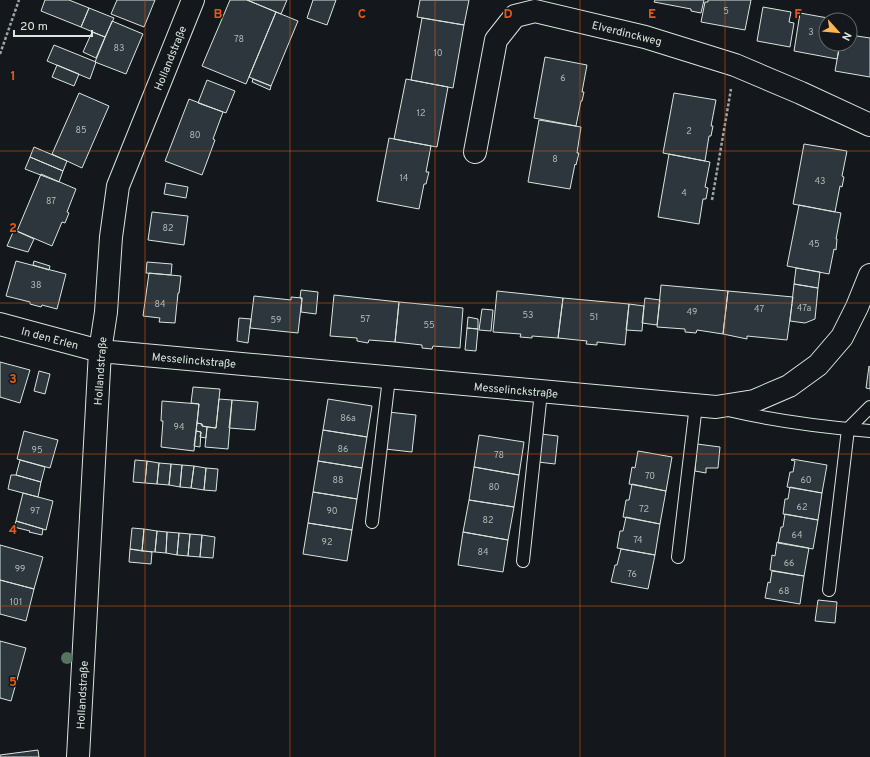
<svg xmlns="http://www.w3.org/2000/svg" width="870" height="757" viewBox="0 0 870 757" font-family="Overpass,sans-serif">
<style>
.building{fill:#2c363c;stroke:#d8e6dc}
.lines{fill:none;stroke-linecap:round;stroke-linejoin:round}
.service-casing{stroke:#d8e6dc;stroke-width:14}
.minor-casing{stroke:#d8e6dc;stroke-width:24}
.path{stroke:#9da8a2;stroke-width:2.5;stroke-dasharray:3 2;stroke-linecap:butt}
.service{stroke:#14181c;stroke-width:12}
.minor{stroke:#14181c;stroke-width:22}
.tree{fill:#55745f}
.grid{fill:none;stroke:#e8590c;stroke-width:1;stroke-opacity:0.55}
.labels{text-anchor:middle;stroke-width:3;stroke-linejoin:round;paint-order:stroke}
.number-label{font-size:9px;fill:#adbab4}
.street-label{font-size:11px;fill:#d8e6dc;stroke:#14181c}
.grid-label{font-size:13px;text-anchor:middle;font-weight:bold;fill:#e8590c;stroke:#14181c;stroke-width:3;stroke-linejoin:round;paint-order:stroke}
</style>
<rect width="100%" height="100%" fill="#14181c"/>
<!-- building -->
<path class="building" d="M45,0H69L89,8L81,27L41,11Z
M117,0H155L144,27L111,14Z
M230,0H247L276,12L246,84L202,66Z
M247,0H287L281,14Z
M313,0H336L327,25L307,18Z
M420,0H469L464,25L417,17Z
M655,0H704L701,13L691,11V9L654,2Z
M708,0H751L745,30L701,22L705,2H708Z
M763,7L791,12L789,22L794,23L790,47L757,41Z
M89,8L114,18L105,37L81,27Z
M276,12L298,21L271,86L249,77Z
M800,13L839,20H826V44H845L844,50L839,49L837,59L794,51Z
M422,18L464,25L453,88L411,80Z
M112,21L143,34L126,74L95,62Z
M92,32L105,37L96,58L83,52Z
M850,35L870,38V77L835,71L839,49L844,50L845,44H850Z
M54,45L96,62L90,79L47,61Z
M545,57L587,65L582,92H584L582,101H581L576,126L534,118Z
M57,65L79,74L74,86L52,77Z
M253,79L271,86L270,90L252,82Z
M406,79L448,87L437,147L394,139Z
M207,80L235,91L226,113L198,103Z
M79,93L109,106L82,168L52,154Z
M674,93L716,100L711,126H713L711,136H709L705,161L663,153Z
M189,99L223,112L213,139L215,140L202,175L165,161Z
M539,120L581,127L577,153H579L576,165L575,164L570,189L528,182Z
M389,138L431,146L426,172H429L426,184H424L419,209L377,201Z
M804,144L847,151L842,176L844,177L842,187L840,186L835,212L793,204Z
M34,147L67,161L63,171L30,157Z
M669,154L710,162L705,187L708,188L706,199H703L699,224L658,217Z
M30,157L63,171L59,182L25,169Z
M41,174L76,189L67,212L69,213L65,223L62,222L52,246L17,231Z
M166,183L188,187L186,198L164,194Z
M799,205L841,213L836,239H837L836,250L834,249L829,274L787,266Z
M152,212L188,216L184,245L148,240Z
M14,230L34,239L28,252L7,246Z
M16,261L66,274L57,309L42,305L41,307L30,304V302L6,296Z
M34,261L50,266L49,270L33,265Z
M147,262L172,264L171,275L146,273Z
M796,268L820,272L818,288L794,284Z
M149,273L181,276L179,293H178L175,323L159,322L160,318L143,316Z
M794,284L818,288L815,319L805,323L790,321Z
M661,285L728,291L723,334L697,330L696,333L685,332V329L657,327Z
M301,290L318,292L316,314L301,312L302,298H300Z
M497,291L563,298L558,338L532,336V338L520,337L521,334L493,332Z
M728,291L793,297L787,340L747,336V339L723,334Z
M334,295L399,302L395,342L369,340L368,343L357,341V338L330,336Z
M254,296L291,300V297L302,298L298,333L250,328Z
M563,298L629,304L625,345L597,342V345L586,344L587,341L558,338Z
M645,298L660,300L657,325L642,323Z
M399,302L463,308L460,348L433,346L432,349L422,348V345L395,342Z
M629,304L644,306L642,331L626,330Z
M482,309L493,310L491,331L479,330Z
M468,317L478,319V329L467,328Z
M239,318L251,319L248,343L237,341Z
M467,328L478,329L476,351L465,350Z
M0,362L30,370L20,403L0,397Z
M869,366L870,367V389L866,388Z
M39,371L50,374L45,394L34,391Z
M193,387L220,389L216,428L202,426V424L197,423L199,404L191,403Z
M219,399L232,400L228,449L205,447L207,427L216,428Z
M328,399L372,406L367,437L323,430Z
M232,400L258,402L255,430L229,428Z
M162,401L199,404L194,451L161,447L163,421H161Z
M388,412L416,415L412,452L385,449Z
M197,423L202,424V426L207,427L206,438L200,437L201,432L196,431Z
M323,430L367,437L362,468L318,461Z
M24,431L58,440L50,468L17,459Z
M196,431L201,432L200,447L194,446Z
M541,434L558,436L555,464L538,462Z
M479,435L524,442L519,475L474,467Z
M697,444L720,447L718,468H706V473L695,471Z
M638,451L672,457L666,491L629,484L632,467L635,468Z
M792,459L827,465L822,493L787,487L790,472H793L795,461L791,460Z
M20,460L45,467L41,482L16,475Z
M135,460L147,461L145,483L133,482Z
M147,461L159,463L157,484L145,483Z
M318,461L362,468L357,499L313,492Z
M159,463L171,464L169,485L157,484Z
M171,464L182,465L180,487L169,485Z
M182,465L194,466L191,488L180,487Z
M194,466L206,468L204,490L191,488Z
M474,467L519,475L514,507L469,500Z
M206,468L218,469L216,491L204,490Z
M11,475H16L41,482L38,497L8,489Z
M632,484L666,491L660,524L623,517L626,500H629Z
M790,487L822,493L818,520L783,514L785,499H788Z
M313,492L357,499L352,530L308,523Z
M23,493L53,501L46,530L16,521Z
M469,500L514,507L508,540L463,532Z
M785,514L818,520L813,549L778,543L781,527H783Z
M626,517L660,524L655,555L617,548L620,531H623Z
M16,521L43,529L42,535L29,532L30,531L14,527Z
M308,523L352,530L347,561L303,554Z
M132,528L144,529L142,551L130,549Z
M144,529L157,531L155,552L142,551Z
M157,531L167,532L166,553L155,552Z
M167,532L179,533L177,555L166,553Z
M463,532L508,540L503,572L458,565Z
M179,533L190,534L188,556L177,555Z
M190,534L202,535L200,557L188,556Z
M202,535L215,537L213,558L200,557Z
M777,542L809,548L804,576L770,570L772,555L775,556Z
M0,545L43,557L34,589L0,580Z
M130,549L152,552L151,564L129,562Z
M621,549L655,555L648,589L611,582L615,565H617Z
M772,571L804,576L800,604L765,598L768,582L770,583Z
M0,580L34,589L26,621L0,614Z
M818,600L837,602L835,623L815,621Z
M0,641L26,648L11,701L0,698Z
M38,750L39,757H0V755Z"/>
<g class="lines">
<!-- service casing -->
<g class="service-casing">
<path id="service" d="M728,410C775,421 822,427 870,431
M372,522L389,378
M678,557L696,405
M523,561L541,392
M829,590L848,429L870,407"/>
</g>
<!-- minor casing -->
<g class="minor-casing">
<path id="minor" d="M475,152L496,40L515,16L535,11L645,37L735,65L801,93L870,125
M0,324L100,351L716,407L754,401L789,386L818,365L842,337L857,307L870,275
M78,757L100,351L106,312L111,237L118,186L193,0"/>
</g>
<!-- path -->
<path class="path" d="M0,54L19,0
M712,200L731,89"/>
<!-- service -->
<use href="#service" class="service"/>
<!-- minor -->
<use href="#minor" class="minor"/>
</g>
<!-- trees -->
<circle class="tree" cx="67" cy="658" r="6"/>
<!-- grid -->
<path class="grid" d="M145,0V757M290,0V757M435,0V757M580,0V757M725,0V757M0,151H870M0,303H870M0,454H870M0,606H870"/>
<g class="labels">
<!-- number labels -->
<g class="number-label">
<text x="726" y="14">5</text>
<text x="811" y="35">3</text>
<text x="239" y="42">78</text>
<text x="119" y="51">83</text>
<text x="438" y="56">10</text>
<text x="563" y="81">6</text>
<text x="421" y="116">12</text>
<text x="81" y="133">85</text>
<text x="689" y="134">2</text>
<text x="195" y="138">80</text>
<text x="555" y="162">8</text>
<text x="404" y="181">14</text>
<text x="820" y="184">43</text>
<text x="684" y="196">4</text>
<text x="51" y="204">87</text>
<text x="168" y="231">82</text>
<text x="814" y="247">45</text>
<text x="36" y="288">38</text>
<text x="160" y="307">84</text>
<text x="804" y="311">47a</text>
<text x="759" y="312">47</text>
<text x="692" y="315">49</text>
<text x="528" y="318">53</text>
<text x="594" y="320">51</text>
<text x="365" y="322">57</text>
<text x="276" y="323">59</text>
<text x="429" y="328">55</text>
<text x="348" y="421">86a</text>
<text x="179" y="430">94</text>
<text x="343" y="452">86</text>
<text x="37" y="453">95</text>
<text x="499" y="458">78</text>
<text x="650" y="479">70</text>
<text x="338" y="483">88</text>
<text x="806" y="483">60</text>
<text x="494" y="490">80</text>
<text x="802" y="510">62</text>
<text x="644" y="512">72</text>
<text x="35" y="514">97</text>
<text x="332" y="514">90</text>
<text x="488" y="523">82</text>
<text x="797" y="538">64</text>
<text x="638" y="543">74</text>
<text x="327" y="545">92</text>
<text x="483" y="555">84</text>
<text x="789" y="566">66</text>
<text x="20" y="572">99</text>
<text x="632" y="577">76</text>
<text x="784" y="594">68</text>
<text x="16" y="605">101</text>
</g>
<!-- street labels -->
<g class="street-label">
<text transform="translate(627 33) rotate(14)" y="4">Elverdinckweg</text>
<text transform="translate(170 58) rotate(-68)" y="4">Hollandstraße</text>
<text transform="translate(50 338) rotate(15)" y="4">In den Erlen</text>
<text transform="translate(194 360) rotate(5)" y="4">Messelinckstraße</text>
<text transform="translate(100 371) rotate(-86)" y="4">Hollandstraße</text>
<text transform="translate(516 390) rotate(5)" y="4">Messelinckstraße</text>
<text transform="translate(82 695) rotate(-87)" y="4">Hollandstraße</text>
</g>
</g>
<g class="grid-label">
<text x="218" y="18">B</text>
<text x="362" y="18">C</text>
<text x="508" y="18">D</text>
<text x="652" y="18">E</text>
<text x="798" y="18">F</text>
<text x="13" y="80">1</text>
<text x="13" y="232">2</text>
<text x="13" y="383">3</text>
<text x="13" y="534">4</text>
<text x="13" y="686">5</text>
</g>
<!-- north arrow -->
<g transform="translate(838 32) rotate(117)"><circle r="19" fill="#14181c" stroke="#626a69"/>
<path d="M0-3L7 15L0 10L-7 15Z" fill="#ffb74d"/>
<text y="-6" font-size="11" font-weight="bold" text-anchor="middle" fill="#d8e6dc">N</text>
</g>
<!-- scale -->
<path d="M14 30v6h78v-6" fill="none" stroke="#d8e6dc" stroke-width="2"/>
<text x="20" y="30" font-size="12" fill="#d8e6dc" stroke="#14181c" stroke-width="3" paint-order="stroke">20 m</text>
</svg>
